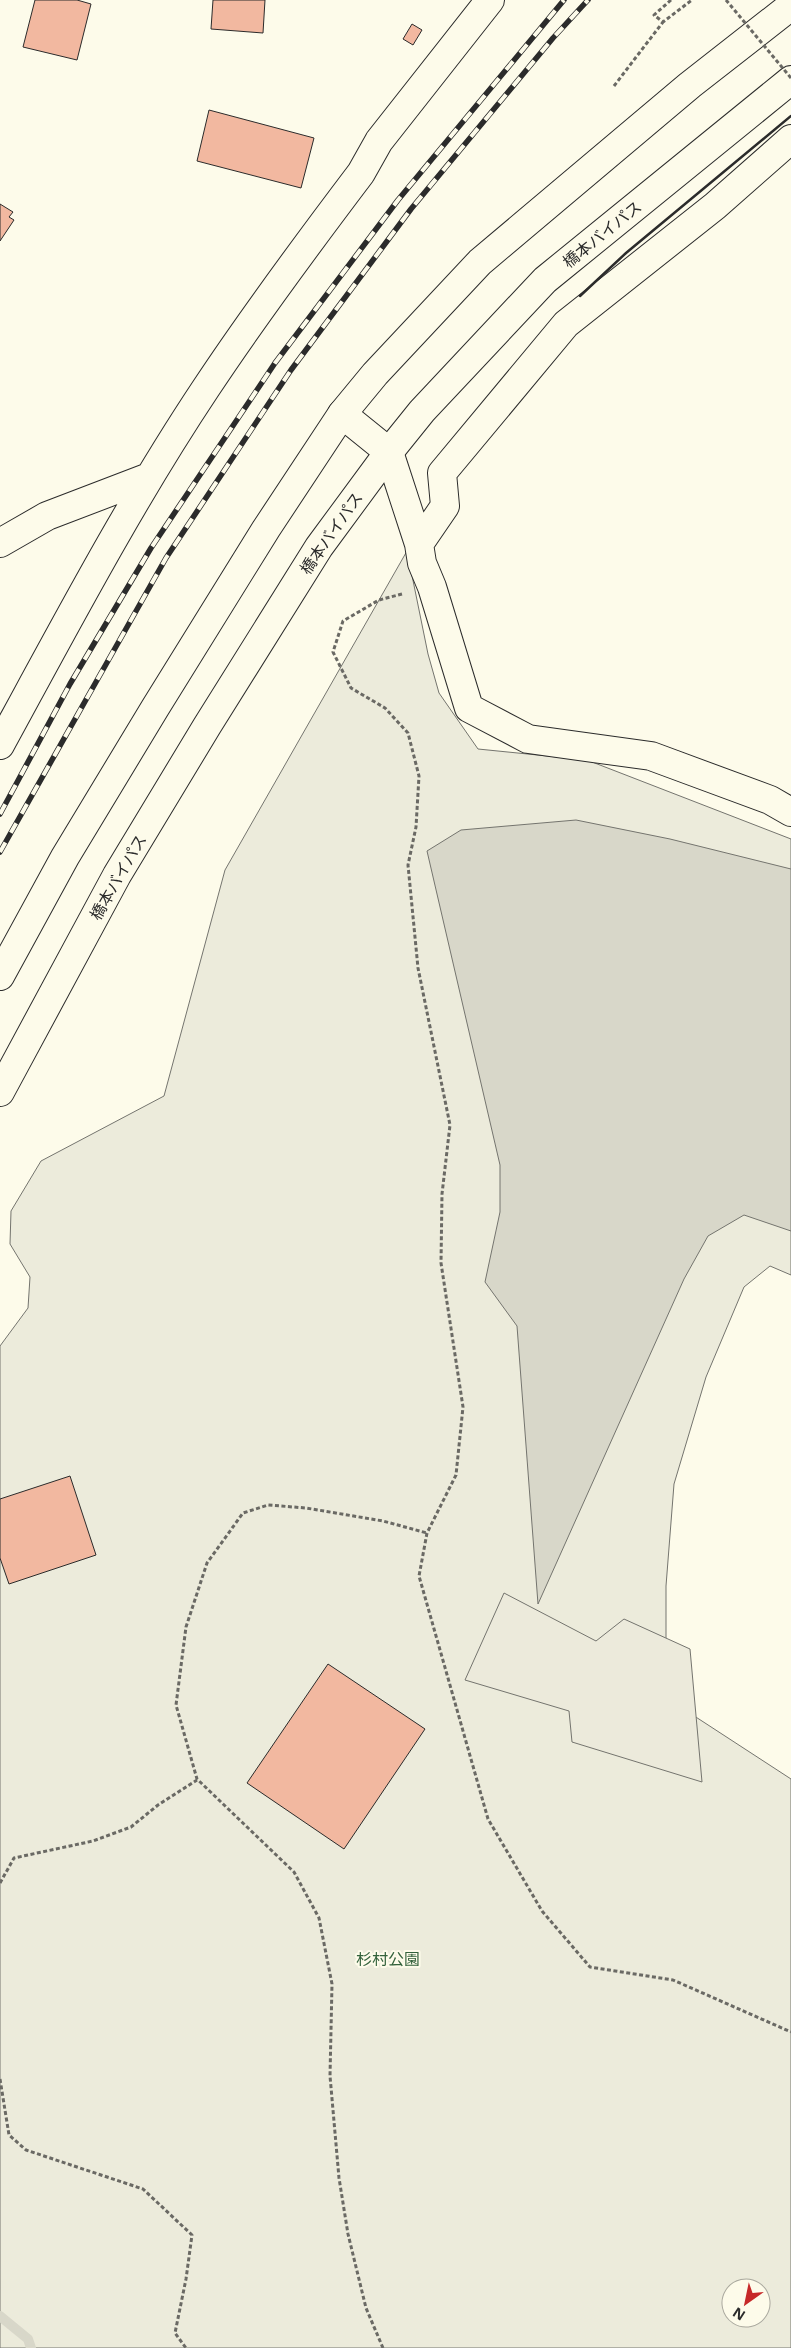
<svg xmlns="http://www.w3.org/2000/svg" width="791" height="2348" viewBox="0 0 791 2348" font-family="'Open Sans','Noto Sans JP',sans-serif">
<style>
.green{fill:#ecebdb;stroke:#74746e;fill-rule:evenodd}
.parking{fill:#eceadb;stroke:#74746e}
.water{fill:#d8d7c9;stroke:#74746e}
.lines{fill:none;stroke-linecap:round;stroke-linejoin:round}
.stream{stroke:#d8d7c9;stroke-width:10}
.building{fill:#f2b8a0;stroke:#2b2b2b}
.minor-casing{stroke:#2b2b2b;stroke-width:30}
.trunk-casing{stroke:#2b2b2b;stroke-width:30}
.path{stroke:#6a6964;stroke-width:3;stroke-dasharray:4 2.5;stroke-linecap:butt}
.minor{stroke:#fdfbea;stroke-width:28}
.trunk{stroke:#fdfbea;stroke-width:28}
.rail-casing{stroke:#2b2b2b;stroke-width:5.5}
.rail{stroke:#fdfbea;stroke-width:4;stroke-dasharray:11;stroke-linecap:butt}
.path-bridge{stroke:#6a6964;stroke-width:3;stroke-dasharray:4 2.5;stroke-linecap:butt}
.wall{stroke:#2b2b2b;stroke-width:2.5}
.labels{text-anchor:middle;stroke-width:4;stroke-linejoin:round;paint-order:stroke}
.street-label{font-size:16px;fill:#2b2b2b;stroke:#fdfbea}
.park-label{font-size:16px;fill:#34623c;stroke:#fdfbea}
</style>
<rect width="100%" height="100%" fill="#fdfbea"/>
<!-- green -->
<path class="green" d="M407,551L428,654L439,693L478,749L587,760L791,839V1275L770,1266L744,1287L706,1377L674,1484L666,1586V1641L682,1708L791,1779V2348H0V1346L28,1308L30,1277L10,1244L11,1211L41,1161L164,1096L225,870ZM731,2288H761V2318H731Z"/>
<!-- parking -->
<path class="parking" d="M504,1593L596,1641L624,1619L690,1649L702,1782L572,1742L569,1711L465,1680Z"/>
<!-- water -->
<path class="water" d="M576,820L670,839L791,869V1231L744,1215L708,1236L684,1279L538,1604L517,1326L485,1282L500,1212V1165L427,851L461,830Z"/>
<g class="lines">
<!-- stream -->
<path class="stream" d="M0,2316L28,2339L31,2348"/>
</g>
<!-- building -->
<path class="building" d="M35,0H77L91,4L77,60L23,47Z
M213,0H265L263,33L211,29Z
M412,24L422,30L413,45L403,39Z
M209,110L314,138L301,188L197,161Z
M0,204L13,212L9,217L14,220L0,241Z
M70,1476L96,1555L9,1584L0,1558V1499Z
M328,1664L425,1729L344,1849L247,1783Z"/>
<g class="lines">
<!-- minor casing -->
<g class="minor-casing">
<path id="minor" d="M342,414L389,452L419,544L422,563L432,587L469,708L528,739L651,756L770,800L791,812
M0,543L47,516L149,477
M419,544L445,506L442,473L566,324L715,206L791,139
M0,745C66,624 130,502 206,388C255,314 308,243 361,173L379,141L490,0"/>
</g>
<!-- trunk casing -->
<g class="trunk-casing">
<path id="trunk" d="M0,976L65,857L155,708L266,529L342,414L375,374L480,262L690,85L791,6
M0,1092L117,875L207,726L319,547L389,452L422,411L545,280L791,80"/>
</g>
<!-- path -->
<path class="path" d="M671,0L654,15L663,22L692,0
M614,86L663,22
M402,594L379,600L343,621L333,652L351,688L385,708L408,733L419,776L416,827L408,865L418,968L450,1125L442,1194L441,1263L463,1407L456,1475L427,1533L419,1576L488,1819L542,1911L590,1967L673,1980L791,2032
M0,1883L14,1858L93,1841L131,1827L158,1805L197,1780
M0,2079L9,2135L26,2150L143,2189L192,2235L186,2279L175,2333L186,2348
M383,2348L366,2308L348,2234L339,2178L330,2076L332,1984L319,1918L294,1872L197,1779L176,1705L186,1627L207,1563L243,1513L268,1505L306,1508L383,1521L427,1533"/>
<!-- minor -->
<use href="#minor" class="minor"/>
<!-- trunk -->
<use href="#trunk" class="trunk"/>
<!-- rail casing -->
<g class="rail-casing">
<path id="rail" d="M0,814L70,684L151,548L275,363L398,200L564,0
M0,852L166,558L291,370L411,209L553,38L588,0"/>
</g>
<!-- rail -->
<use href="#rail" class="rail"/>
<!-- path-bridge -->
<path class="path-bridge" d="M726,0L791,78"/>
<!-- wall -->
<path class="wall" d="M580,296L626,253L791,116"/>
</g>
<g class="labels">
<!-- street labels -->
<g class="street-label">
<text transform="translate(602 234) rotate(-39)" y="6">橋本バイパス</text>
<text transform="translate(331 533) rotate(-55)" y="6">橋本バイパス</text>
<text transform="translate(118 877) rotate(-60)" y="6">橋本バイパス</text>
</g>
<!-- park labels -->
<g class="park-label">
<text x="388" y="1965">杉村公園</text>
</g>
</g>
<!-- north arrow -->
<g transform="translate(746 2303) rotate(213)"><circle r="24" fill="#fdfbea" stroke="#a9a89e"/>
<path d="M0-4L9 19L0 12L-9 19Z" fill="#c62828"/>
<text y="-8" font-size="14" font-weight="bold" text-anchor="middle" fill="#2b2b2b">N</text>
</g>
</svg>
